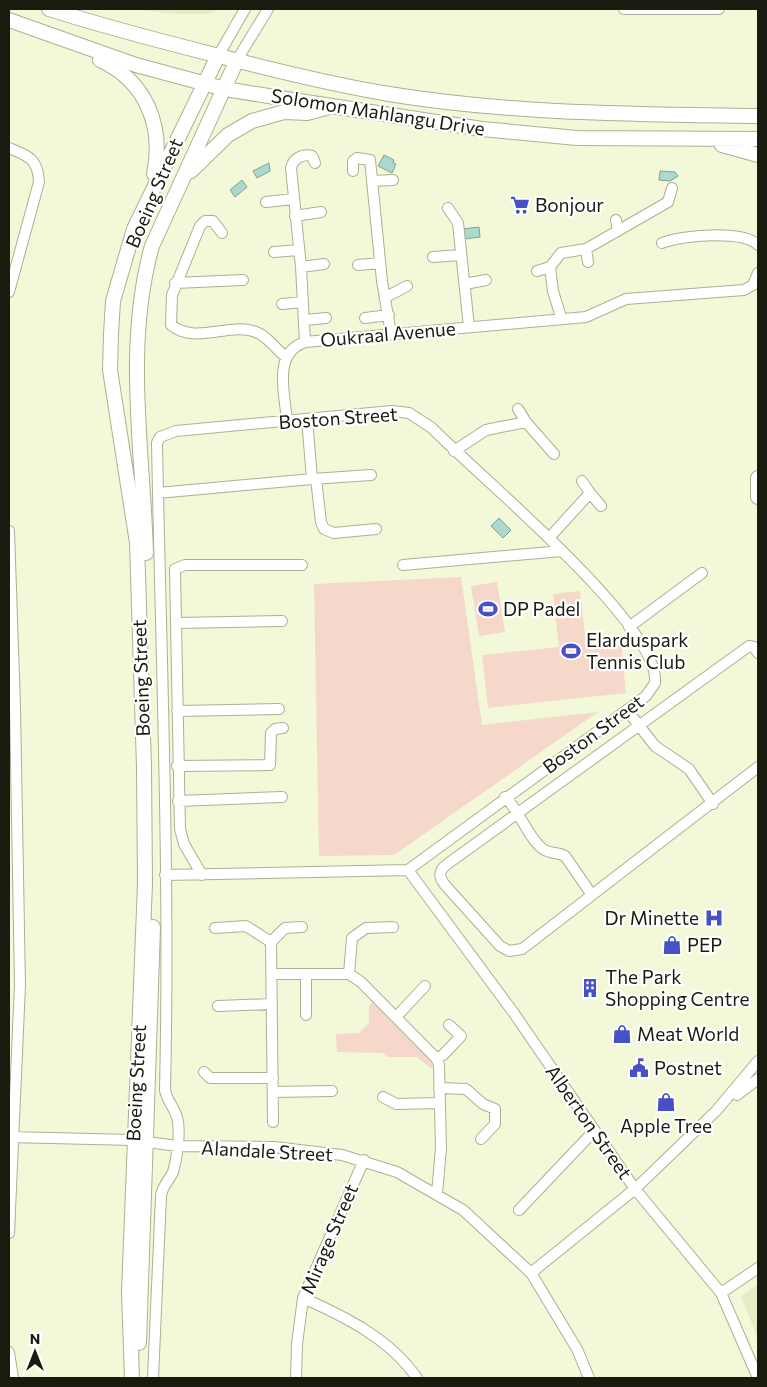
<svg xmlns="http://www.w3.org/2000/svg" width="767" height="1387" viewBox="0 0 767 1387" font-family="Commissioner,sans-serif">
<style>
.built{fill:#e5ebc4}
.green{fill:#f5d8c9}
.water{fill:#acd9ce;stroke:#80a095}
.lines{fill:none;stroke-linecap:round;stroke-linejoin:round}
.minor-casing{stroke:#acb092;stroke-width:12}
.major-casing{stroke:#acb092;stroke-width:16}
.minor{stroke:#fff;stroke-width:10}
.major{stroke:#fff;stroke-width:14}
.labels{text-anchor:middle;stroke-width:4.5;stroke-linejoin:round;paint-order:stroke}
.street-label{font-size:19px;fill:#191b0f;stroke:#fff}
.poi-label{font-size:19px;fill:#191b0f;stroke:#fff;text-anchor:start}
</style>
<rect width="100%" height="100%" fill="#f3f9d8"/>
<!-- built -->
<path class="built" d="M133,9H220L209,14H176Z
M758,1284V1339L741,1296Z"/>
<!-- green -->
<path class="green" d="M461,577L482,725L598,712L394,855L319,856L314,584Z
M497,582L505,632L479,636L471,586Z
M580,591L586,644L621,641L626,693L488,708L482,655L559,647L553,594Z
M372,1002L431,1061L433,1070L417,1057H387L383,1053L337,1052L336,1034L359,1033L369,1023V1006Z"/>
<!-- water -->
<path class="water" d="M384,155L394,160L393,163L396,164L392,173L378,166Z
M269,163L270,171L257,178L253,171Z
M660,171L675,172L678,176L670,181L659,180Z
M242,180L247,187L235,197L230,190Z
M479,227L480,237L464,239L463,229Z
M499,518L511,530L503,538L491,526Z"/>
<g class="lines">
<!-- minor casing -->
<g class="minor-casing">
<path id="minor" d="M624,9H719
M218,56L245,9
M237,60L268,9
M9,148C29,156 38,159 39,182L9,292
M353,171V161L357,158L370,160L382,281L391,334
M373,181L393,180
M266,202L293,199
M448,208L458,223L469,327
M295,216L321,212
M616,220L618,231
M222,233L213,221H205L200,226L172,295L171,325C196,345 229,322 256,332C269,337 275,349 286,357
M662,243C681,235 743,230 758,245
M586,249L588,262
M274,252L299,250
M433,257L461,255
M358,265L380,263
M301,267L324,264
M537,271L550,267
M175,283L243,280
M465,284L486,280
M386,297L407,286
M282,304L303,302
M561,317L553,291L550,267L561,253L586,249L668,202L672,188
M365,318L389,315
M305,320L326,318
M305,342L301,267L291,168C293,159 302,153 312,156L315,163
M518,409L526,422L554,454
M307,419L312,479L371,475
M287,421C285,394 272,353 305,342L586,317L626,299L744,290L753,285L758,273
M454,451L486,430L526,422
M316,479L321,522L324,529L334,533L376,529
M158,493L312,479
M590,493L601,506
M9,531L15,707L20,985L9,1233
M549,538L590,493L582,481
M403,565L562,551
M176,623L282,621
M629,627L702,573
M758,653L754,647L749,646L446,865C438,872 439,877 445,885L500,946L509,951L522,949L758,767
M627,710L655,746L689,769L713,804
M177,711L279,709
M177,766L270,765L271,733L275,729L283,728
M505,797C520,811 528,838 543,849C550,854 558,852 565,856L592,895
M178,801L282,797
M408,870L513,1012L635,1189L721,1293L758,1378
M202,875L184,844L180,829L175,569L185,565H302
M215,928L246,926L271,942
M272,974H349L361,982L436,1058L439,1065L441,1148L437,1194
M306,974V1015
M349,974L352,938L366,928L393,927
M218,1006L272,1004
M396,1017L425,986
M436,1058L443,1055L461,1036L449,1025
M204,1072L210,1078H273
M439,1088L466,1089L483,1104L495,1109V1124L481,1139
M273,1092L332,1091
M737,1095L758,1079
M383,1097L396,1104L440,1103
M273,1122L271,942L285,928L302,927
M9,1137L133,1140L177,1146L274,1147L342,1155L397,1172L463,1210L531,1273L577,1349L589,1378
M519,1210L594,1131
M531,1273L635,1189L716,1111L758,1061
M721,1293L758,1268
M303,1298C346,1317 390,1339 417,1378
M9,1352L13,1378
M153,1378L161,1196C162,1186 169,1181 173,1172C177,1158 180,1137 178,1122C177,1110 167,1102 165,1090C170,875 161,659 157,443L160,437L176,431L392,411L409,413L432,428C476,474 661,625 655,683L646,696L408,870L165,875
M296,1378L297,1344L303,1298L364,1160"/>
</g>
<!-- major casing -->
<g class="major-casing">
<path id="major" d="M49,9C108,28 168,43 227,58C281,72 335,85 389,94C511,114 636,114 758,116
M9,20L136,65L225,89L299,101L482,129L577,138L758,139
M100,60C146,81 164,126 154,174
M722,145L758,155
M191,171L228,135L252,121L284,112L307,113L326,108
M758,478V497
M146,553C143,451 124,346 152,246L237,60
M139,1343L153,927
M132,1378L129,1293L145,883L144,767L137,543L110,370L111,334L113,301L134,229L218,56"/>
</g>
<!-- minor -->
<use href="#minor" class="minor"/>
<!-- major -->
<use href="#major" class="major"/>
</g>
<!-- icons -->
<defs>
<g id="supermarket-bare" transform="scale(1.5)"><path d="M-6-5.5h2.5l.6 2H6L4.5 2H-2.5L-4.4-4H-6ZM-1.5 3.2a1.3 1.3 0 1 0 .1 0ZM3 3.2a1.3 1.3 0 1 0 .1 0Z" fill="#4750c5" stroke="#fff" stroke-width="2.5" paint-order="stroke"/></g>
<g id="stadium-bare" transform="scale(1.5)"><path d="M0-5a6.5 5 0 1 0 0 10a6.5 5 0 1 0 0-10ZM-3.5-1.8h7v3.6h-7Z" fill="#4750c5" stroke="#fff" stroke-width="2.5" paint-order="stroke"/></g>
<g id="hospital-bare" transform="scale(1.5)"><path d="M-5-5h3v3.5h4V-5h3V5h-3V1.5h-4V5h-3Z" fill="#4750c5" stroke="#fff" stroke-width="2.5" paint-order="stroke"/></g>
<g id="shop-bare" transform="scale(1.5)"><path d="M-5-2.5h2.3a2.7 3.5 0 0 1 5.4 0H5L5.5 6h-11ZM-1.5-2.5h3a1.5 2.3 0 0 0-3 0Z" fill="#4750c5" stroke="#fff" stroke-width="2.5" paint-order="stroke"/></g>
<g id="building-bare" transform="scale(1.5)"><path d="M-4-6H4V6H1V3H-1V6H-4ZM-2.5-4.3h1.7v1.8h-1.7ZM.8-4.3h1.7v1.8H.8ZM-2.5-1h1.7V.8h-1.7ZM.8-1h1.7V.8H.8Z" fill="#4750c5" stroke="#fff" stroke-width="2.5" paint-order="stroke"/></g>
<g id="civic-bare" transform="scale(1.5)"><path d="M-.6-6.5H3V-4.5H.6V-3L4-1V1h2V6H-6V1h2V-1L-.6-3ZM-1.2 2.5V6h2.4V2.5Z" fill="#4750c5" stroke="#fff" stroke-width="2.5" paint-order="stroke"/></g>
</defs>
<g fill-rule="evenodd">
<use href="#supermarket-bare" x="520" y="205"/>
<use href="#stadium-bare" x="488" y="609"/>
<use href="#stadium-bare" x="571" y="651"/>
<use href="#hospital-bare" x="714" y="918"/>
<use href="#shop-bare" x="672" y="945"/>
<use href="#building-bare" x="590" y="988"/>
<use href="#shop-bare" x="622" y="1034"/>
<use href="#civic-bare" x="639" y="1068"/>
<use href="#shop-bare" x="666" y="1102"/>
</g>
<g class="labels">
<!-- street labels -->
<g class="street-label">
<text transform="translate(378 112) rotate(9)" y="7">Solomon Mahlangu Drive</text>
<text transform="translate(154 193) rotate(-67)" y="7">Boeing Street</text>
<text transform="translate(388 334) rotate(-5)" y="7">Oukraal Avenue</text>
<text transform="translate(338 418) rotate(-4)" y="7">Boston Street</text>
<text transform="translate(141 678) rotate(-92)" y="7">Boeing Street</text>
<text transform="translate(593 734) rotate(-36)" y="7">Boston Street</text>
<text transform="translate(136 1083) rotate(-87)" y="7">Boeing Street</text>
<text transform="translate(589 1122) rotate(55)" y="7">Alberton Street</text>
<text transform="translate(267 1151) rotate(3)" y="7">Alandale Street</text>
<text transform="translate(329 1239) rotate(-67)" y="7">Mirage Street</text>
</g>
<!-- poi labels -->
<g class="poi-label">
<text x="535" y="212">Bonjour</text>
<text x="503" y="616">DP Padel</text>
<text x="586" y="647">Elarduspark<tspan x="586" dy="22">Tennis Club</tspan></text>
<text x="699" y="925" text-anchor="end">Dr Minette</text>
<text x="687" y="952">PEP</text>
<text x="605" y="984">The Park<tspan x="605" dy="22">Shopping Centre</tspan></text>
<text x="637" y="1041">Meat World</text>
<text x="654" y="1075">Postnet</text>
<text x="666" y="1133" text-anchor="middle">Apple Tree</text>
</g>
</g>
<!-- border -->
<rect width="767" height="1387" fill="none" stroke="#191b0f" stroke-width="20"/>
<!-- north arrow -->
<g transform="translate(35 1352)" stroke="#ffffff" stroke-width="4" paint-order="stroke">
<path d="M0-4L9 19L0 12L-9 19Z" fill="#191b0f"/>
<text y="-8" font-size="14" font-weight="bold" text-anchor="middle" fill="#191b0f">N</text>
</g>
</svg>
